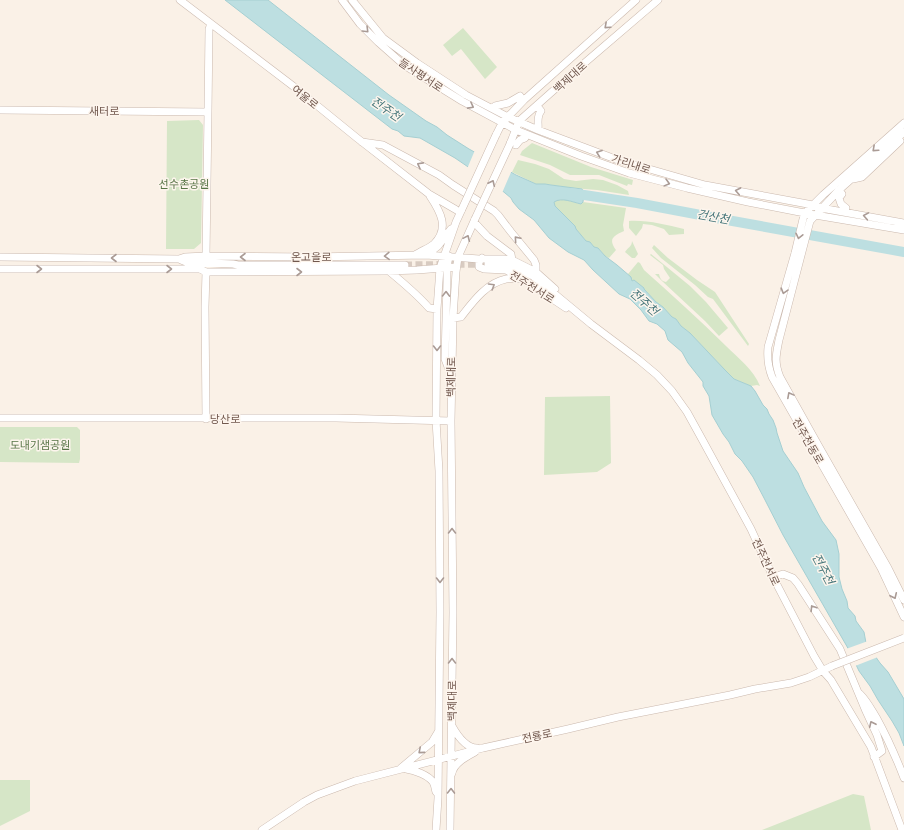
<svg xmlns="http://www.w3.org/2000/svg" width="904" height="830" viewBox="0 0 904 830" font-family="'Space Grotesk','Noto Sans KR',sans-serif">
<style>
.green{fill:#d6e6c7}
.water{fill:#bddfe1;stroke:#a5cfd2}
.pier{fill:#faf1e7}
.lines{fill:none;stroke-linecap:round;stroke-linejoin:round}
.river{stroke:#bddfe1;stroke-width:10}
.minor-tunnel{stroke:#d8cbc1;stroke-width:7;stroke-dasharray:7 3.5;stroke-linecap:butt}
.minor-casing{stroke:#cbb9ae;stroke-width:8}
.minor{stroke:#fff;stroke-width:7}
.minor-bridge-casing{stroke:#cbb9ae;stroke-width:8;stroke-linecap:butt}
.minor-bridge{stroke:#fff;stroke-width:7}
.oneway{stroke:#aa9b95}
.labels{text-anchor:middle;stroke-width:3;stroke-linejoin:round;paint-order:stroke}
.street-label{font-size:11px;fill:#71584e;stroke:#fdf5ed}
.park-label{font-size:11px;fill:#587547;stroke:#fdf5ed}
.water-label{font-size:12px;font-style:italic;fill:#47777b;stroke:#fdf5ed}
</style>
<rect width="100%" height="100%" fill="#faf1e7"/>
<!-- green -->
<path class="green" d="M463,28L497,67L485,79L461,49L452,56L443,45Z
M199,120L203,125L201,243L194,249H166L167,121Z
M532,143L591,167L633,180L632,185L628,184L627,186L599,175H570L550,165L520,155L522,151Z
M518,160L535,164L549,169L564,179L576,181L593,179L603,180L617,185L628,191L629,195L597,190L571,188L545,184H536L512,172Z
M558,199L567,200L581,204L583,202L626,208L623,225L624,231C613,236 608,239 616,250L609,258L605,256L598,248L594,247L590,242L586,241L576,229L574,226L555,206L554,202Z
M629,221C648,220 666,225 684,229V234L669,235L664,229L652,225L643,224L642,228L636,236L629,228Z
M632,241L638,254L635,258H632L625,252C627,248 632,247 632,241Z
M654,245L668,258L697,280L715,292L749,344L748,346L713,299L708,297L695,285L661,258L652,248Z
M651,254L690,286L706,302L728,328L719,336L705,321L662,281L646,265L655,274H659C660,278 661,281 666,282L670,278L664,269L663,265L650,255Z
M638,262L640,263L644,270C672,295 700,320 726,346C738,358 754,370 760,386L757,385L751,386L734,379L725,370L690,333L681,326L676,319L672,317L663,307L656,302L644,289V288L632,281L628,274Z
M610,396L611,463L597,472L544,475L545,397Z
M0,427H77L80,430V459L79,463L0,462Z
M0,780H30V811L0,826Z
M853,794L864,796L871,830H762Z"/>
<!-- water -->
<path class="water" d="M225,0H268L389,95L426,121L437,127L447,135L469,149L516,175L536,184H545L551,185L582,189L584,192L583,202L581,204C572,202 562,197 554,202L555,206L575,226L576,229L586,241L590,242L594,247L598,248L605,256L617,265L631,277L632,281L634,280L644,288V289L656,302L663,307L672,317L676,319L681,326L690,333L725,370L734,379L751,386L755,391L763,405L767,409L769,414L773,420L776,428L777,433L783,451L798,473L804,487L822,521L836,540L839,554V577L842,589L847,601L848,608L855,616L856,621L864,632L866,643L880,663L888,672L904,699V746L899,733L892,721L878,700L870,686L859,671L849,650L783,535L764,498L753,477L742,461L735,454L729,442L723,434L712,415L709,396L703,386V382L688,363L682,352L668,340L665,331L657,324L649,321L641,310L630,299L619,294L593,270L584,260L568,252L549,238L534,220L519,209L513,202L511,198L499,188L455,158L420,138L404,136L398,131L392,129Z"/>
<!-- pier -->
<path class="pier" d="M475,150L512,170L502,193L498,189L467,169Z
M868,641L878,657L855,666L846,649Z"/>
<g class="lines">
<!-- river -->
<path class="river" d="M571,193L637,203L727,220L904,252"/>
<!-- minor-tunnel -->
<path class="minor-tunnel" d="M405,265L488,264"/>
<!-- minor casing -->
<g class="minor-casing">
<path id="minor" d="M180,0L293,86L357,138L429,194L460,212
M342,0L360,24L378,42L404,65L462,101L516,130L581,156L629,173L687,188L748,202L815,215L904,230
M352,0L383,38L417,63L466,95L508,117L538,130L618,160L705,185L813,205L821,208L904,223
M537,106L541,111C536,117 539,124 538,130
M493,108L495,106L508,103L520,96L521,98L524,100
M0,110L208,112
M904,123L823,195L805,213L803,219L795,253L768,347C767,358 768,367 772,377L881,568L904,617
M904,132L839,190L810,221L779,340C776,355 774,362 780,377L818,445L888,568L904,600
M496,135L502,123L524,100L636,0
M362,142L383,145L439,175L453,185L494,211L498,215L511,232L534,260L536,265V272
M510,143L516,145L520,140L525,138L526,134
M510,144L519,121L581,66L658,0
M853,179L862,177L900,141
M839,190L842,194L839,198L841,204L846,208L845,212
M474,222L487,236L511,254L512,260
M415,255C421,251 429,248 434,244C450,228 440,211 430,196
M427,255L438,246L451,229
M206,256L208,112L209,29L211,24
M449,256L447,267V281L445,359L450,372
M0,257L179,259L185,257L206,256L310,257L426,255L479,259H504L512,260L536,272L555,289
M482,258L479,262V267L484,269L506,270L527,282L566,308
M181,260L186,262L233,264L238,265H405
M488,264L513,267L533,276L591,324L639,360L657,375L672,391L687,412L703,441L751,529L773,577L814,656L823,671L831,680L871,747L902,830
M0,269H200L206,272L386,271L417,270L456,267
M389,271C403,283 417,294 429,308L437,309
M453,318L461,317C472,303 486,283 506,279C511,278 517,279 522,279
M0,418H336L451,421
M206,419L205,307L206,272
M773,577L783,574L793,578L798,584L840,649L865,709L877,735L882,751L874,757
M860,694C867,701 871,709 876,717C887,737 896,757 904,778
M452,726C457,735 466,748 477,748
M401,768L432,742L438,732
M406,769C414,770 428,775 433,782C435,785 435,789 436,792
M452,773C454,763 466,757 475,752
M262,830L304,802L317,795L355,781L483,748L568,729L618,717L730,695L755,689L791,683L809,677L832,666
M436,830L438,798L440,612L439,471L436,420L437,309L440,268L456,222L462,209
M450,830L453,612L451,421L453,318L456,272L458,257L475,219"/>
</g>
<!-- minor -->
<use href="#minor" class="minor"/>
<!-- minor-bridge casing -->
<g class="minor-bridge-casing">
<path id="minor-bridge" d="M462,209L496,135
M475,219L510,144
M832,666L904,638"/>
</g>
<!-- minor-bridge -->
<use href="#minor-bridge" class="minor-bridge"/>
</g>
<!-- one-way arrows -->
<defs><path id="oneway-chevron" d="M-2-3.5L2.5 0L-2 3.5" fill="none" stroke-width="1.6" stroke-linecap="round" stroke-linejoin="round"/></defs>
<g class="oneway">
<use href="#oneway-chevron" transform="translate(607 26) rotate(138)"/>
<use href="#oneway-chevron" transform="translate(366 30) rotate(45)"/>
<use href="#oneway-chevron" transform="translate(471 106) rotate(28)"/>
<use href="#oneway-chevron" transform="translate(875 149) rotate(138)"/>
<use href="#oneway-chevron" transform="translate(599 153) rotate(-160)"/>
<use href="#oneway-chevron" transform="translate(420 165) rotate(-152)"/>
<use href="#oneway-chevron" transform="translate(492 183) rotate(-65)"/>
<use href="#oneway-chevron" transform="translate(667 183) rotate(15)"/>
<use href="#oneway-chevron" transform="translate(738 191) rotate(-169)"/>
<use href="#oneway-chevron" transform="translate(866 216) rotate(-170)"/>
<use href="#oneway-chevron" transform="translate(799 236) rotate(103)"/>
<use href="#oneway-chevron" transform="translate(467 238) rotate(-66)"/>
<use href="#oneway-chevron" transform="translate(517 239) rotate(-131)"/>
<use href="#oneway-chevron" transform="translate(387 256) rotate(178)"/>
<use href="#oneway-chevron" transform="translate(243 257) rotate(-180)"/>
<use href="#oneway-chevron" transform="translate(114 258) rotate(-180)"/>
<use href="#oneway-chevron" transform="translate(39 269)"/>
<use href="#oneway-chevron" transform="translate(169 269)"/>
<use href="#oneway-chevron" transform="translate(299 272)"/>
<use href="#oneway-chevron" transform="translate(492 286) rotate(-31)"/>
<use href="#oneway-chevron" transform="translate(784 291) rotate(106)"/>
<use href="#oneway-chevron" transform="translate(446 294) rotate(-89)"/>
<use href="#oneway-chevron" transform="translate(437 348) rotate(90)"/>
<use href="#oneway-chevron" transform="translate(790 395) rotate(-118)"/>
<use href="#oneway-chevron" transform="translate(452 531) rotate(-90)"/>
<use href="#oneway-chevron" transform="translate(440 580) rotate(90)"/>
<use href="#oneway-chevron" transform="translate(894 596) rotate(65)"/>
<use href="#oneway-chevron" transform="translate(813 608) rotate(-122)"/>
<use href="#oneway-chevron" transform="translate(452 661) rotate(-90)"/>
<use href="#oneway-chevron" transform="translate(872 724) rotate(-115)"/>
<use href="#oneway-chevron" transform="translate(421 751) rotate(139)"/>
<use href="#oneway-chevron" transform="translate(451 791) rotate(-89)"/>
</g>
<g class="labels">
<!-- street labels -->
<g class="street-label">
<text transform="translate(421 75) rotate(34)" y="4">들사평서로</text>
<text transform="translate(570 77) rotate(-42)" y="4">백제대로</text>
<text transform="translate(305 97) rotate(39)" y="4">여울로</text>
<text x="104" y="115">새터로</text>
<text transform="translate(631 164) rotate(18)" y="4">가리내로</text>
<text x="311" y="261">온고을로</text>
<text transform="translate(532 287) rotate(32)" y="4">전주천서로</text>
<text transform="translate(451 377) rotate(-89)" y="4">백제대로</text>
<text x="225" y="423">당산로</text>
<text transform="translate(808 441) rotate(60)" y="4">전주천동로</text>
<text transform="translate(766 562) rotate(65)" y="4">전주천서로</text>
<text transform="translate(452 701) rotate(-90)" y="4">백제대로</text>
<text transform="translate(537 736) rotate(-12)" y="4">전룡로</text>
</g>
<!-- park labels -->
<g class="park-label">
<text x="184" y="188">선수촌공원</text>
<text x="40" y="449">도내기샘공원</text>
</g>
<!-- water labels -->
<g class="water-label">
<text transform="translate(386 109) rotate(34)" y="4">전주천</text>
<text transform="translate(713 217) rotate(10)" y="4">건산천</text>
<text transform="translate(644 302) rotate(42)" y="4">전주천</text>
<text transform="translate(823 569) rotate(62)" y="4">전주천</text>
</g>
</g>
</svg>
